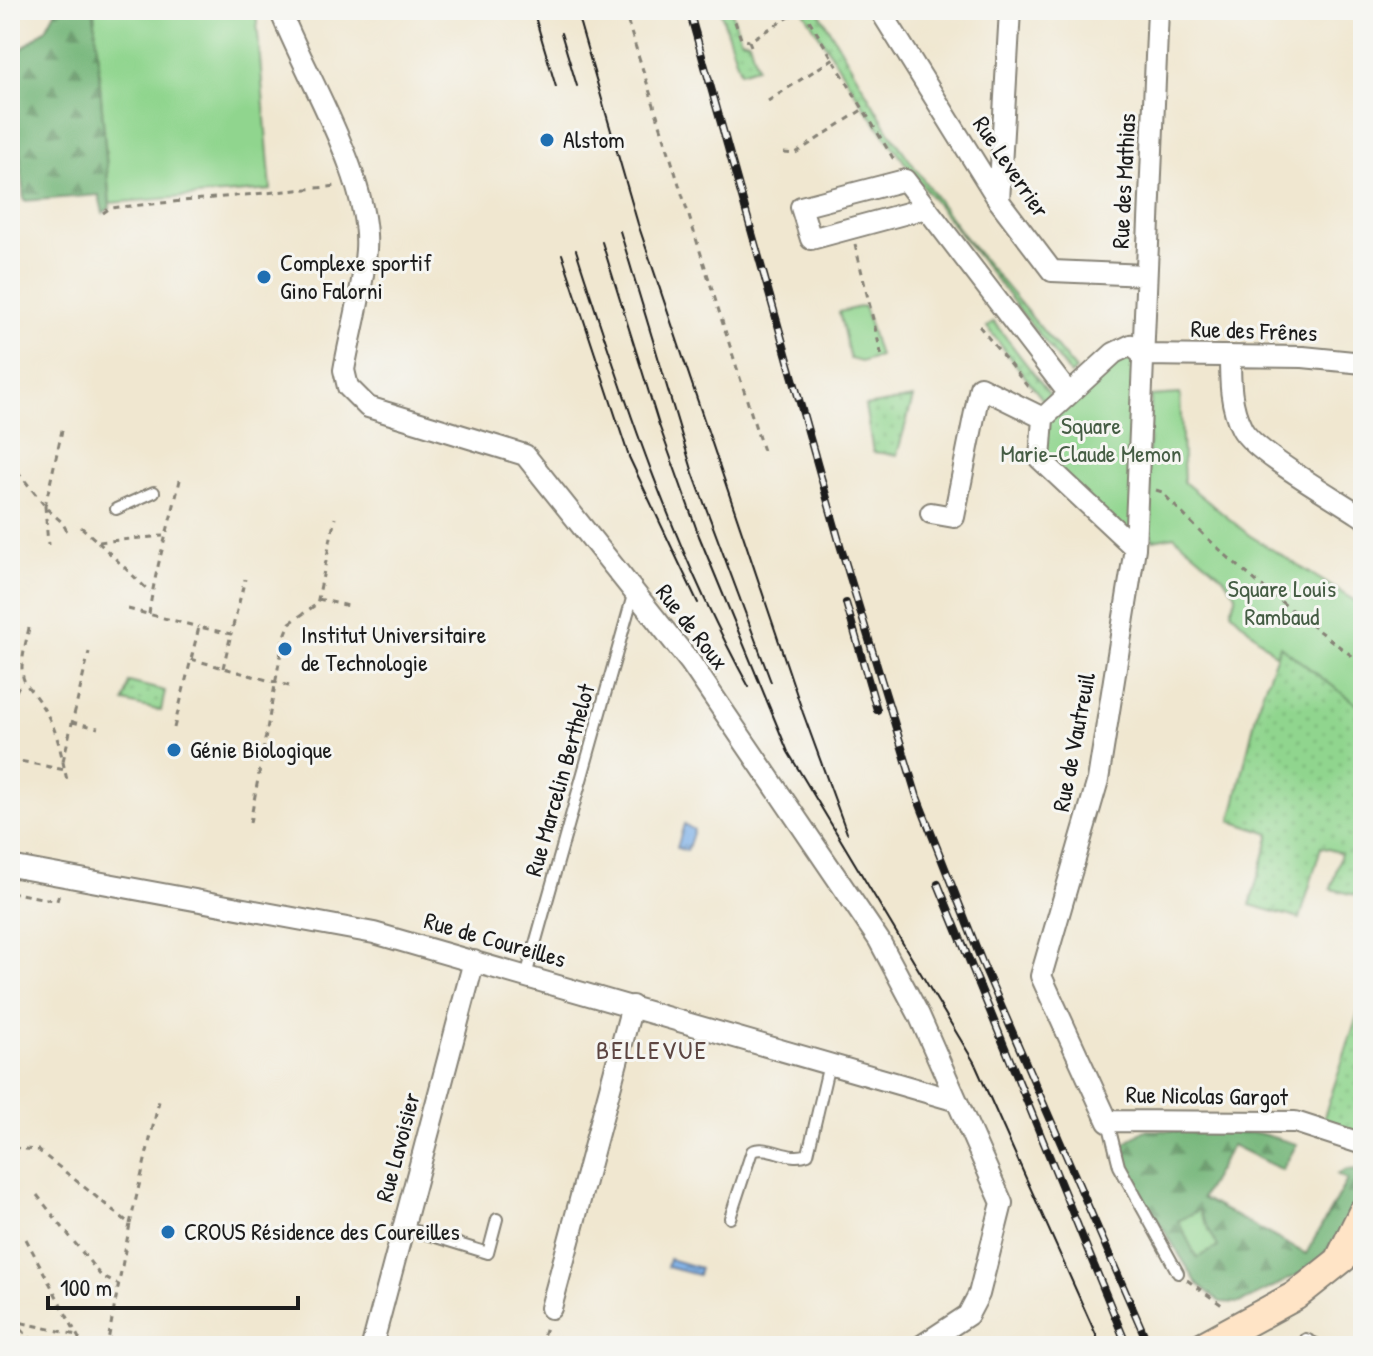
<svg xmlns="http://www.w3.org/2000/svg" width="1373" height="1356" viewBox="0 0 1373 1356" font-family="'Patrick Hand',sans-serif">
<style>
.grass{fill:url(#grass-dots);stroke:#567855;stroke-width:2}
.forest{fill:url(#forest-firs);stroke:#48694a;stroke-width:2}
.park{fill:#90d58e;stroke:#567855;stroke-width:2}
.water{fill:url(#water-ripples);stroke:#4b6582;stroke-width:2}
.lines{fill:none;stroke-linecap:round;stroke-linejoin:round}
.lane-casing{stroke:#868276;stroke-width:14}
.street-casing{stroke:#868276;stroke-width:24}
.secondary-casing{stroke:#868276;stroke-width:32}
.path{stroke:#868276;stroke-width:3;stroke-dasharray:6 6;stroke-linecap:butt}
.lane{stroke:#fff;stroke-width:10}
.street{stroke:#fff;stroke-width:20}
.secondary{stroke:#ffe4c6;stroke-width:28}
.tram{stroke:#1c1c1c;stroke-width:2}
.rail-casing{stroke:#1c1c1c;stroke-width:8}
.rail{stroke:#f6f6f2;stroke-width:5;stroke-dasharray:15;stroke-linecap:butt}
.poi-dot{fill:#1f6fb2;stroke:#f6f6f2;stroke-width:3}
.labels{text-anchor:middle;stroke-width:6;stroke-linejoin:round;paint-order:stroke}
.poi-label{font-size:24px;fill:#1c1c1c;stroke:#f6f6f2;text-anchor:start}
.street-label{font-size:24px;fill:#1c1c1c;stroke:#f6f6f2}
.park-label{font-size:24px;fill:#455d44;stroke:#f6f6f2}
.neighbourhood-label{font-size:26px;letter-spacing:2px;fill:#5d4642;stroke:#f6f6f2}
</style>
<defs>
<pattern id="grass-dots" width="8" height="8" patternUnits="userSpaceOnUse" patternTransform="scale(2)"><rect width="8" height="8" fill="#90d58e"/><path d="M2 2h.1M6 6h.1" fill="none" stroke="#7cb67a" stroke-width="1.8" stroke-linecap="round"/></pattern>
<pattern id="forest-firs" width="22" height="20" patternUnits="userSpaceOnUse" patternTransform="scale(2)"><rect width="22" height="20" fill="#74b679"/><path d="M5 1l3.5 6h-7zM16 11l3.5 6h-7z" fill="#5e9362"/></pattern>
<pattern id="water-ripples" width="26" height="14" patternUnits="userSpaceOnUse" patternTransform="scale(2)"><rect width="26" height="14" fill="#7aaee7"/><path d="M2 4q2-2 4 0t4 0M15 11q2-2 4 0t4 0" fill="none" stroke="#638dba"/></pattern>
</defs>
<rect width="100%" height="100%" fill="#f6f6f2"/>
<filter id="ink" filterUnits="userSpaceOnUse"><feTurbulence type="fractalNoise" baseFrequency=".0125" numOctaves="2"/><feDisplacementMap in="SourceGraphic" scale="16" xChannelSelector="R" yChannelSelector="G"/><feConvolveMatrix kernelMatrix="1 2 1 2 8 2 1 2 1" color-interpolation-filters="sRGB"/></filter>
<filter id="wash" filterUnits="userSpaceOnUse"><feTurbulence type="fractalNoise" baseFrequency=".006" numOctaves="4" result="noise"/><feDisplacementMap in="SourceGraphic" scale="32" xChannelSelector="R" yChannelSelector="G"/><feGaussianBlur stdDeviation="1.8" result="paint"/><feColorMatrix in="noise" values="0 0 0 0 0 0 0 0 0 0 0 0 0 0 0 0 0 1.4 0 .05"/><feComposite in="paint" operator="in"/></filter>
<g filter="url(#wash)">
<rect width="100%" height="100%" fill="#f0e7d0"/>
<!-- grass -->
<path class="grass" d="M720,10H731L741,39L749,41L757,67L740,72Z
M803,10H818L889,131L962,234L1076,370L1071,375L913,174L865,108Z
M994,322L1050,395L1043,400L987,327Z
M913,398L897,455L873,452L865,406Z
M1280,646L1363,709V897L1331,889L1341,853L1321,847L1300,919L1250,905L1270,834L1231,821L1259,702Z
M129,682L165,691L161,711L124,702Z
M1363,998V1133L1321,1126Z"/>
<!-- forest -->
<path class="forest" d="M56,10H94L110,208L103,213L99,195L24,201L12,57L46,29Z
M1145,1130L1258,1133L1297,1144L1282,1170L1232,1145L1202,1198L1306,1254L1347,1180L1337,1174L1347,1169L1361,1170L1363,1200L1337,1246L1306,1271L1240,1303L1220,1302L1197,1283L1123,1164L1124,1144Z"/>
<!-- park -->
<path class="park" d="M94,10H256L271,190L110,203Z
M864,306L879,356L861,362L850,359L839,312Z
M1114,353L1143,355L1135,548L1040,459L1043,418Z
M1180,394L1184,482L1249,535L1363,606V709L1280,646L1276,655L1231,612L1236,594L1223,577L1174,536L1153,540L1146,521L1151,396Z
M1199,1210L1218,1247L1197,1258L1178,1221Z"/>
<!-- water -->
<path class="water" d="M684,824L694,830L687,851L677,848Z
M669,1259L700,1268L698,1275L667,1267Z"/>
</g>
<g filter="url(#ink)">
<g class="lines">
<!-- lane casing -->
<g class="lane-casing">
<path id="lane" d="M116,509L154,492
M526,976L633,595
M1108,1122L1119,1166L1178,1273
M730,1218L752,1151C770,1144 788,1162 808,1154L829,1064
M403,1227L488,1253L497,1219
M1306,1339L1320,1346"/>
</g>
<!-- street casing -->
<g class="street-casing">
<path id="street" d="M280,10C306,77 371,179 366,250C363,290 351,331 344,370L348,387L368,407L525,455L690,662L879,940L919,1015L1002,1203L979,1294L968,1315L921,1346
M880,10L999,201L1052,271L1146,275
M999,201L1010,10
M926,208L811,239L801,207L905,180L1069,394
M1143,355L1303,357L1363,363
M1230,356C1230,381 1230,406 1242,429C1255,453 1337,499 1363,517
M931,513L954,517L980,387L1043,418
M1135,548L1040,459L1043,418L1114,353L1131,345L1143,355
M10,866L374,933L957,1101
M1108,1121L1295,1122L1363,1144
M1108,1122L1041,976L1098,780L1135,548L1158,10
M551,1308L632,1006
M372,1346L474,961"/>
</g>
<!-- secondary casing -->
<g class="secondary-casing">
<path id="secondary" d="M1341,1257L1363,1212
M1203,1346L1295,1296L1363,1242"/>
</g>
<!-- path -->
<path class="path" d="M624,10L764,454
M731,10L741,39L749,41
M803,10L896,163
M751,46L749,41L801,10
M768,101L834,58
M784,153L794,154L865,108
M103,213L110,208L338,186
M855,244L882,357
M979,326L1032,392
M10,462L45,506
M1156,490L1162,492C1222,558 1291,611 1363,664
M45,506L63,426
M45,506L48,545
M47,509L62,522L68,533
M81,527L98,542L163,536
M98,542L150,592
M318,599L349,606
M128,609L199,627
M149,614C155,567 170,525 180,480
M29,628C13,696 26,671 52,724C60,742 63,765 68,784
M191,659L289,686
M223,668L231,634
M10,702L21,682
M72,722L98,728
M174,728L199,627L231,634L245,579
M10,759L65,770
M63,761L89,652
M250,823L283,641L290,623L317,604L335,518
M10,892L57,901L59,893
M13,1148L38,1150L130,1224L107,1346
M37,1195L101,1276L119,1285
M130,1224L159,1101
M26,1239L83,1346
M1187,1280L1226,1308
M10,1316L16,1346
M10,1320L77,1335
M12,1321L39,1346
M540,1346L547,1324"/>
<!-- lane -->
<use href="#lane" class="lane"/>
<!-- street -->
<use href="#street" class="street"/>
<!-- secondary -->
<use href="#secondary" class="secondary"/>
<!-- tram -->
<path class="tram" d="M533,10L556,87
M576,10L638,224L803,713L847,833
M561,33L577,86
M620,231L693,473L771,682
M602,242L659,425L699,536L788,752L974,1062L1101,1346
M576,250C623,397 674,551 749,687
M562,254L629,457L698,603"/>
<!-- rail casing -->
<g class="rail-casing">
<path id="rail" d="M689,10L841,548L917,797L982,962L1149,1346
M846,603L877,710
M938,884L1127,1346"/>
</g>
<!-- rail -->
<use href="#rail" class="rail"/>
</g>
</g>
<!-- markers -->
<g class="poi-dot">
<circle cx="547" cy="140" r="8"/>
<circle cx="264" cy="277" r="8"/>
<circle cx="285" cy="649" r="8"/>
<circle cx="174" cy="750" r="8"/>
<circle cx="168" cy="1232" r="8"/>
</g>
<g class="labels">
<!-- poi labels -->
<g class="poi-label">
<text x="563" y="148">Alstom</text>
<text x="280" y="271">Complexe sportif<tspan x="280" dy="28">Gino Falorni</tspan></text>
<text x="301" y="643">Institut Universitaire<tspan x="301" dy="28">de Technologie</tspan></text>
<text x="190" y="758">Génie Biologique</text>
<text x="184" y="1240">CROUS Résidence des Coureilles</text>
</g>
<!-- street labels -->
<g class="street-label">
<text transform="translate(1011 167) rotate(56)" y="8">Rue Leverrier</text>
<text transform="translate(1124 181) rotate(-87)" y="8">Rue des Mathias</text>
<text transform="translate(1254 331) rotate(2)" y="8">Rue des Frênes</text>
<text transform="translate(692 627) rotate(52)" y="8">Rue de Roux</text>
<text transform="translate(1074 742) rotate(-79)" y="8">Rue de Vautreuil</text>
<text transform="translate(560 780) rotate(-74)" y="8">Rue Marcelin Berthelot</text>
<text transform="translate(495 940) rotate(16)" y="8">Rue de Coureilles</text>
<text transform="translate(1207 1096) rotate(1)" y="8">Rue Nicolas Gargot</text>
<text transform="translate(398 1147) rotate(-75)" y="8">Rue Lavoisier</text>
</g>
<!-- park labels -->
<g class="park-label">
<text x="1091" y="434">Square<tspan x="1091" dy="28">Marie-Claude Memon</tspan></text>
<text x="1282" y="597">Square Louis<tspan x="1282" dy="28">Rambaud</tspan></text>
</g>
<!-- neighbourhood labels -->
<g class="neighbourhood-label">
<text x="652" y="1059">BELLEVUE</text>
</g>
</g>
<!-- margin -->
<rect width="1373" height="1356" fill="none" stroke="#f6f6f2" stroke-width="40"/>
<!-- scale -->
<path d="M48 1296v12h250v-12" fill="none" stroke="#1c1c1c" stroke-width="4"/>
<text x="60" y="1296" font-size="24" fill="#1c1c1c" stroke="#f6f6f2" stroke-width="6" paint-order="stroke">100 m</text>
</svg>
